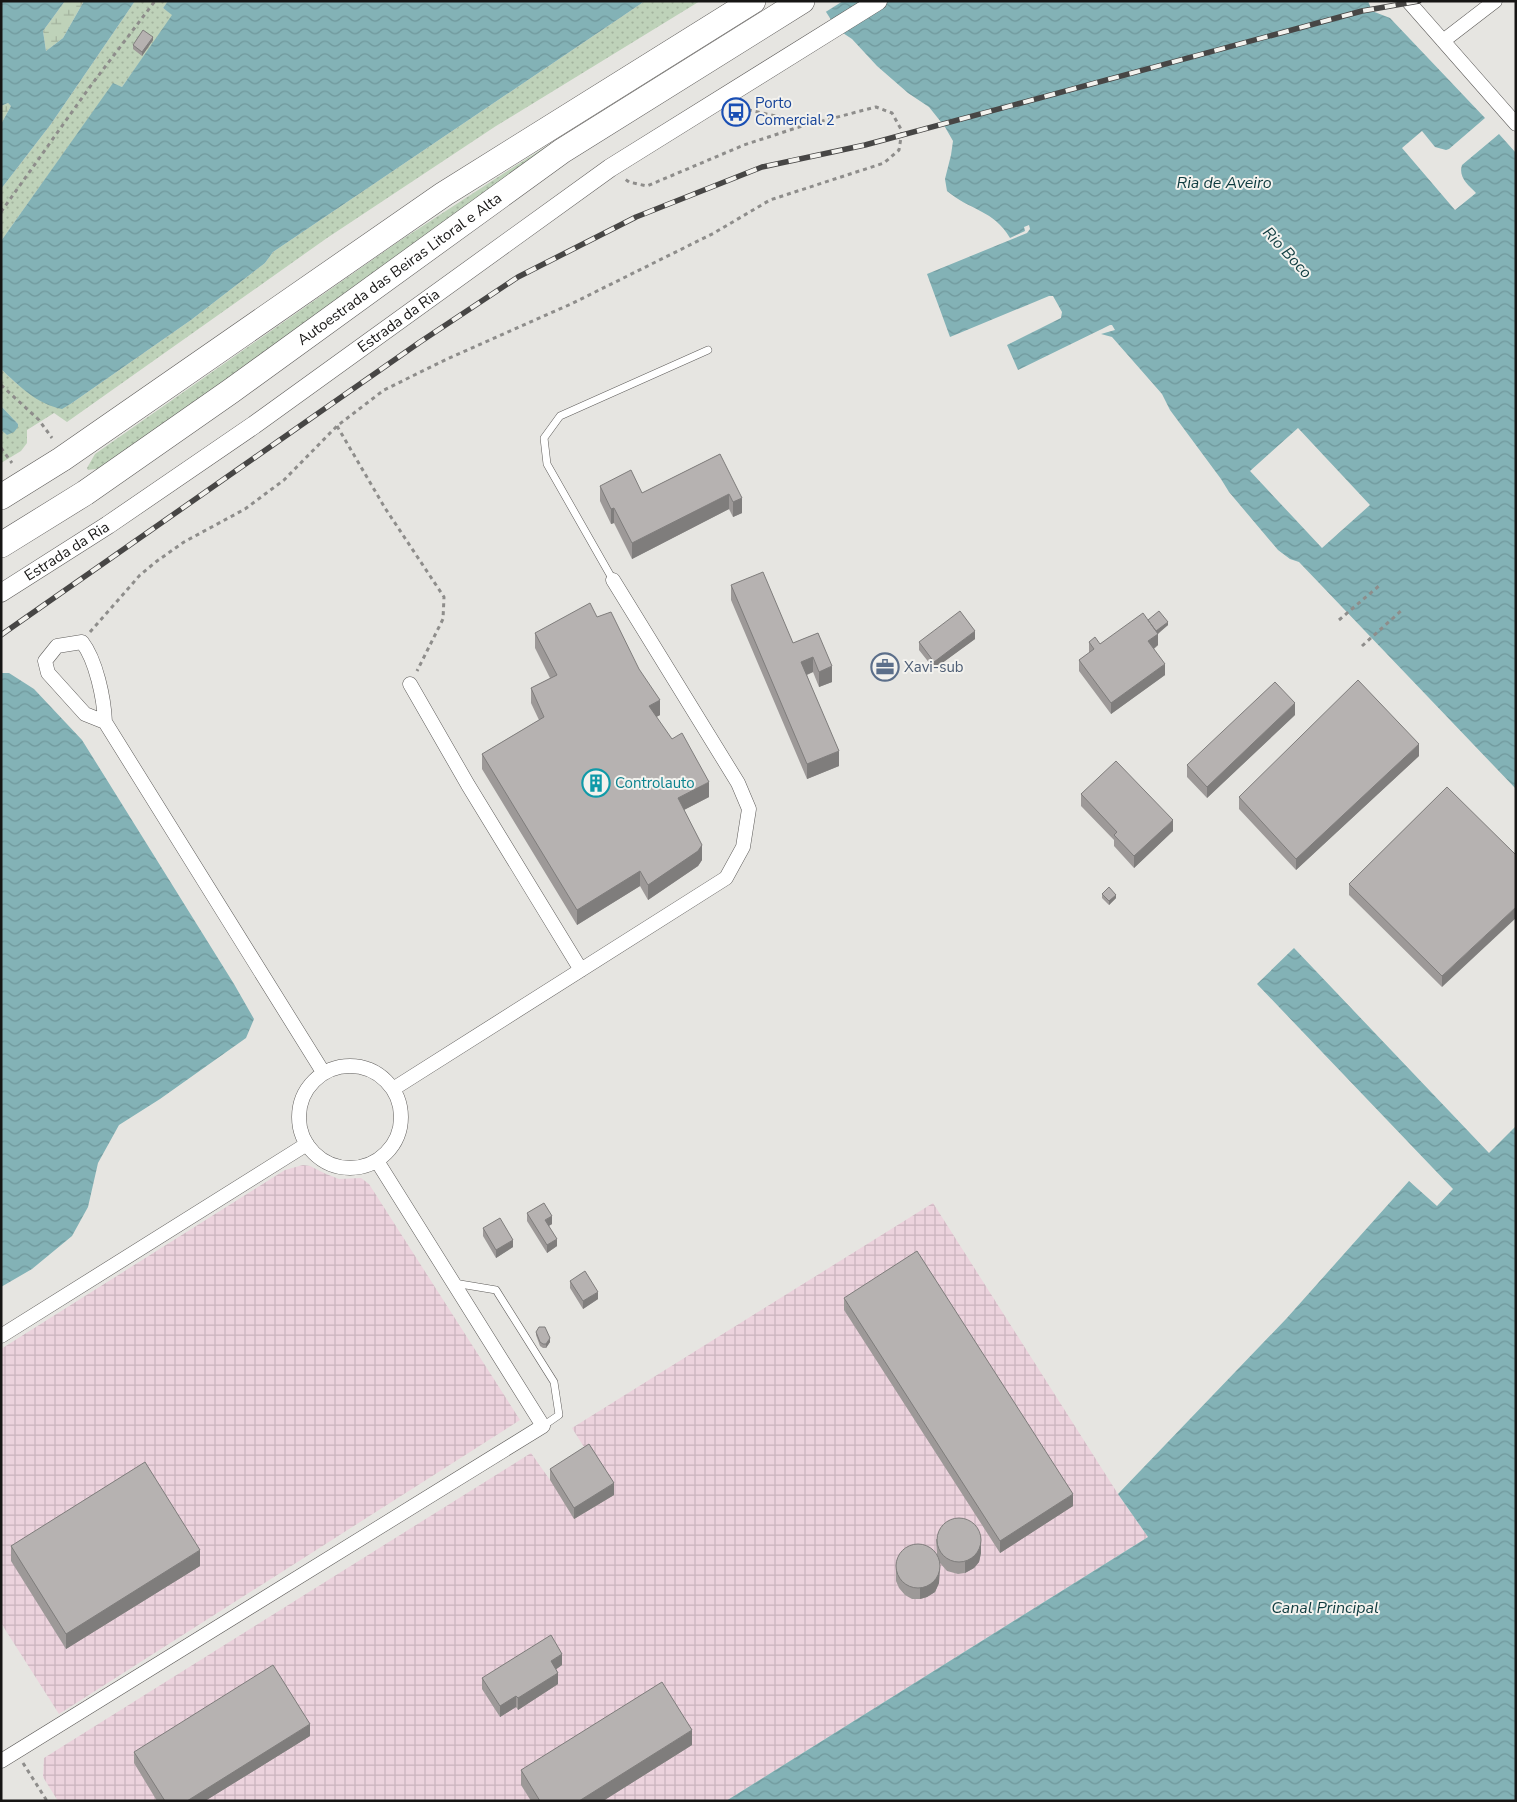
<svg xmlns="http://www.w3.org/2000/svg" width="1517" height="1802" viewBox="0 0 1517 1802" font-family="'Nunito Sans',sans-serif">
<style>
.industrial{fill:url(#industrial-grid)}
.grass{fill:url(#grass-dots)}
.wetland{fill:url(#wetland-marsh)}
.water{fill:url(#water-waves);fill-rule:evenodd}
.pier{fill:#e6e5e1}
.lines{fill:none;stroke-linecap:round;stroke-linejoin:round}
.service-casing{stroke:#5e5c5a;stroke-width:8}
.minor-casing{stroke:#5e5c5a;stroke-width:15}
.tertiary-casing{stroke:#5e5c5a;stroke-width:19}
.motorway-casing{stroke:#5e5c5a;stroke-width:26}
.path{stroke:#8e8d8b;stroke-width:3;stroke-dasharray:4 4;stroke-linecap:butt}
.service{stroke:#fff;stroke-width:7}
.minor{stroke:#fff;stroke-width:14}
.tertiary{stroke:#fff;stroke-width:18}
.motorway{stroke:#fff;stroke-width:25}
.rail-casing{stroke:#474645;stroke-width:5.5}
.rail{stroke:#f3f2ee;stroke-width:4;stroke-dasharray:11;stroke-linecap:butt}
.wall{fill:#9d9998}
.shaded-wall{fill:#7f7d7c}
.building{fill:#b6b2b1;stroke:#7f7d7c}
.labels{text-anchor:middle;stroke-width:4;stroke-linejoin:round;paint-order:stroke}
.transit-label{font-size:15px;fill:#164399;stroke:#f3f2ee;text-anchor:start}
.street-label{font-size:15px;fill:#161514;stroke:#f3f2ee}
.service-label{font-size:15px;fill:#4e5e75;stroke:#f3f2ee;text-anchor:start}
.culture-label{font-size:15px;fill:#0d838f;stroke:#f3f2ee;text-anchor:start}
.water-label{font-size:16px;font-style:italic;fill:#0e3b3f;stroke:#f3f2ee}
</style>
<defs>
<pattern id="industrial-grid" width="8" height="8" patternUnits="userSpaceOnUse" patternTransform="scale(1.25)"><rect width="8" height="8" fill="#ecd3dd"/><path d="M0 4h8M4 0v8" fill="none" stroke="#cab4bd"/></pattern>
<pattern id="grass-dots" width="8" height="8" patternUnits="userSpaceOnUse" patternTransform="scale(1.25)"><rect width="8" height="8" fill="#bed2b9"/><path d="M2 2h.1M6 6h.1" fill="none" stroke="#a3b39e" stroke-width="1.8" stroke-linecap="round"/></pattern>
<pattern id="wetland-marsh" width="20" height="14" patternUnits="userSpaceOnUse" patternTransform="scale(1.25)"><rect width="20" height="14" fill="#bed2b9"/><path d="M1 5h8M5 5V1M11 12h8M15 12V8" fill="none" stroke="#a3b39e"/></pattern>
<pattern id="water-waves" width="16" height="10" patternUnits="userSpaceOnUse" patternTransform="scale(1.25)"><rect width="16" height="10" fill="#83b2b6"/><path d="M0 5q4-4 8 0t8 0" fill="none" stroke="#70989c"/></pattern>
</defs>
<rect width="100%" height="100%" fill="#e6e5e1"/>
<!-- industrial -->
<path class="industrial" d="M303,1165L310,1166L326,1174L339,1179L361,1178L369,1184L520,1420L59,1714L1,1623V1349L285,1170Z
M933,1203L1118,1494L1148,1537L726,1801H58L43,1777L44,1758L531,1453L550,1480L589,1455L572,1428Z"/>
<!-- grass -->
<path class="grass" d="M135,1H168L163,8L173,15L122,87L113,84L1,241V189L51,124Z
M645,1H700L496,126L327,238L67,422L54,413L27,430V443L21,451L1,463V430L7,435L18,424L1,406V369L17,384L62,408L72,403L191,320L265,263L273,252Z
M682,61L592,120L104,468L88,470L87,468L95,454L398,242L512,168Z"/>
<!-- wetland -->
<path class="wetland" d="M65,1H84L63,38L46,51L43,31Z
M8,103L11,106L1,124V106Z"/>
<!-- water -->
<path class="water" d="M1,1H65L43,31L46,51L63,38L84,1H135L51,124L1,189V124L11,106L8,103L1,106Z
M168,1H645L273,252L265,263L191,320L72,403L62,409C37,404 19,386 1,369V241L113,83L122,87L172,15L163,8Z
M819,1H1368L1372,11L1390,18L1485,118L1449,149L1446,150L1435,147L1422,131L1402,148L1455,210L1476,193C1468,185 1458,177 1462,165L1499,134L1516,153V789L1299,562L1290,559L1278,550L1229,492L1221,479L1170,410L1162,394L1112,337L1101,334L1115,330L1112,325H1110L1018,370L1007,345L1061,318L1062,312L1053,296H1049L950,337L927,274L1027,233L1030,229L1029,225L1024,227L1025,231L1010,238C994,210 969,210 947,191L945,179L951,155L953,141L945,127L929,107L908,93L877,66L852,39L837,29ZM1298,428L1370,505L1322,548L1250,471Z
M1,406L18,424V427L14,432L7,435L1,430Z
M1,673H9L34,689L82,740L234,984L254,1019L246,1038L160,1099L119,1125L98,1163L88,1207L72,1236L32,1269L1,1287Z
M1294,948L1489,1153L1516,1126V1801H726L1148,1537L1118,1494L1286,1319L1409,1181L1437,1206L1453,1189L1257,984Z"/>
<!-- pier -->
<path class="pier" d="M817,1H843L824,13Z"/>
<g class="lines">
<!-- service casing -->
<g class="service-casing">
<path id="service" d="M613,580L547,464L544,438L560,416L708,350
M454,1283L496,1290L554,1382L559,1415L543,1426"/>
</g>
<!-- minor casing -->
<g class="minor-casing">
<path id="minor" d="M1408,1L1516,124
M1443,41L1495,1
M410,684L468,785L581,970
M105,722L85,714L48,673L45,661L57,646L82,642C96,660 104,698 105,722L323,1072
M299 1117a51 51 0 1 1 102 0a51 51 0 1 1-102 0Z
M393,1089L726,878L743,847L749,809L738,783L613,580
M1,1336L307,1144
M1,1761L543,1426L377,1161"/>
</g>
<!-- tertiary casing -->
<g class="tertiary-casing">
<g id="tertiary">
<path id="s1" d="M1,593L108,525L254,425L610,168L878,1"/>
</g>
</g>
<!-- motorway casing -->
<g class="motorway-casing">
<g id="motorway">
<path d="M1,497L62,459L444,194L753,1"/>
<path id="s2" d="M1,545L85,493L231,391L562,151L802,1"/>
</g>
</g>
<!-- path -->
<path class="path" d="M742,104L749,110L780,117L799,127
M1,212L89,88L155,1
M1,385L39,420L52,438
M337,426L385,508L444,597L443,619L417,671
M1,448L12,463
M1339,620L1380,585
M90,632L140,575L157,561L184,542L245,509L284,480L337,426L384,390L447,359L571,304L714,233L770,200L884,163L899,150L902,131L892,113L876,107L799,127L744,145L647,186L629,182L625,179
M1362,646L1402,610
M23,1763L47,1801"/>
<!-- service -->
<use href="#service" class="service"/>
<!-- minor -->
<use href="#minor" class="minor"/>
<!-- tertiary -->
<use href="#tertiary" class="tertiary"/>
<!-- motorway -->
<use href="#motorway" class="motorway"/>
<!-- rail casing -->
<g class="rail-casing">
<path id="rail" d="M1,635L420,342L518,277L636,217L762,167L865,145L1362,11L1419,1"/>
</g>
<!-- rail -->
<use href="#rail" class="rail"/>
</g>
<!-- wall -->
<path class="wall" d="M153,40L142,56L133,49V45Z
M720,454L742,513L733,517L729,509L632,559L614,523L611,524L600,501V486L642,493Z
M731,585L793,643L818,633L832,682L819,687L813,672L807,675L839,766L807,779L731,600Z
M597,617L660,715L656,717L709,797L684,810L702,860L698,866L648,900L640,886L577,925L482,769V754L539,720L531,703V688L550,678L535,648V633Z
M1148,620L1168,625L1158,634V645L1154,649L1165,675L1111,714L1079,671V660L1089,653V642L1100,644Z
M975,639L934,669L919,650V642Z
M1295,715L1207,798L1187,777V765Z
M1419,756L1296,870L1239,809V797Z
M1447,787L1442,987L1349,895V884Z
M1081,794L1173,831L1134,868L1114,846V840L1081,806Z
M1102,894L1116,898L1109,905L1102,898Z
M527,1213L552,1224L549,1226L557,1246L547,1253L527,1221Z
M483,1228L513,1247L496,1258L483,1236Z
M570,1281L598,1299L583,1309L570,1288Z
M844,1298L1073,1506L1000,1553L844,1310Z
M536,1332L550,1342L546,1348H543L540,1346L536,1335Z
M550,1469L614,1495L574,1519L550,1480Z
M936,1539L981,1553L979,1562L974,1568L965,1573L958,1574L947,1571L940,1563L939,1583L935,1592L927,1597L920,1599H912L905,1595L899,1588L896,1581V1569L937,1555Z
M11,1546L200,1566L66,1649L11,1561Z
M562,1665L556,1669L558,1684L518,1710L516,1707L500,1717L482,1689V1678Z
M310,1736L205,1801H157L134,1763V1752Z
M692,1745L603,1801H531L521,1785V1770Z"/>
<!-- shaded-wall -->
<path class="shaded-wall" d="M153,37V40L142,56V52Z
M729,494V509L632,559V543Z
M742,498V513L733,517V502Z
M614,508V523L611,524V509Z
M1168,622V625L1156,635V631Z
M975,631V639L934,669V662Z
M1158,634V645L1148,653V641Z
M813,657V672L801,677V662Z
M1165,664V675L1111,714V703Z
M832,666V682L819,687V672Z
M660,700V715L649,721V706Z
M1295,703V715L1207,798V787Z
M1419,744V756L1296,870V859Z
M839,751V766L807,779V764Z
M709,782V797L678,813V798Z
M1173,820V831L1134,868V856Z
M702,845V860L698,866L648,900V885Z
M640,871V886L577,925V910Z
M1116,895V898L1109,905V901Z
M1516,907V918L1442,987V976Z
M552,1216V1224L545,1228V1220Z
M557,1239V1246L547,1253V1245Z
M513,1240V1247L496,1258V1250Z
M598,1292V1299L583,1309V1301Z
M550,1338V1342L546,1348V1344Z
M614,1483V1495L574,1519V1508Z
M1073,1494V1506L1000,1553V1541Z
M981,1541V1553L979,1562L974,1568L965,1573V1562Z
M200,1550V1566L66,1649V1634Z
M940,1564L939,1583L935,1592L927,1597L920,1599V1588Z
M562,1654V1665L551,1673V1661Z
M558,1673V1684L518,1710V1698Z
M516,1696V1707L500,1717V1706Z
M310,1724V1736L205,1801H187Z
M692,1730V1745L603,1801H579Z"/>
<!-- building -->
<path class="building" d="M143,30L153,37L142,52L133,45Z
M720,454L742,498L733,502L729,494L632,543L614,508L611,509L600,486L631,470L642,493Z
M763,572L793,643L818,633L832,666L819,672L813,657L801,662L839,751L807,764L731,585Z
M590,603L597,617L611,612L639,669L660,700L649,706L672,739L682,733L709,782L678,798L702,845L698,851L648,885L640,871L577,910L482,754L544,717L531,688L557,675L535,633Z
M960,611L975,631L934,662L919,642Z
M1159,611L1168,622L1156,631L1148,620Z
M1143,613L1158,634L1148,641L1165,664L1111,703L1079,660L1094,649L1089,642L1095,637L1100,644Z
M1358,680L1419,744L1296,859L1239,797Z
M1275,682L1295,703L1207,787L1187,765Z
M1116,761L1173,820L1134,856L1114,835L1117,832L1081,794Z
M1447,787L1516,855V907L1442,976L1349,884Z
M1109,887L1116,895L1109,901L1102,894Z
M544,1203L552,1216L545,1220L557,1239L547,1245L527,1213Z
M500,1218L513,1240L496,1250L483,1228Z
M917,1251L1073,1494L1000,1541L844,1298Z
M585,1271L598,1292L583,1301L570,1281Z
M539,1327H545L550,1338L546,1344H543L540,1342L536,1332Z
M589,1444L614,1483L574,1508L550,1469Z
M145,1462L200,1550L66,1634L11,1546Z
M937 1540a22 22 0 1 1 44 0a22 22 0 1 1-44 0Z
M896 1566a22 22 0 1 1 44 0a22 22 0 1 1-44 0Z
M551,1635L562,1654L551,1661L558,1673L518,1698L516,1696L500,1706L482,1678Z
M273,1665L310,1724L187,1801H165L134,1752Z
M662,1682L692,1730L579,1801H540L521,1770Z"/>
<!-- icons -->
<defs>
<g id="bus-ring" transform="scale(1.4375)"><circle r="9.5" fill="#f3f2ee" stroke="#1a4fb4" stroke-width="1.5"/><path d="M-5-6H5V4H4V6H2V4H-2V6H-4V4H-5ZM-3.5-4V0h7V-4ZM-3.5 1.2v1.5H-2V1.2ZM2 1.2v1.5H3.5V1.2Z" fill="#1a4fb4"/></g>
<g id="office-ring" transform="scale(1.4375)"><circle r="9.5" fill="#f3f2ee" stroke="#5c6f8a" stroke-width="1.5"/><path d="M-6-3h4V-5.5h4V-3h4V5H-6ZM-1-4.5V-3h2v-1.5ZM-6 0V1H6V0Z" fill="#5c6f8a"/></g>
<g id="building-ring" transform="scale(1.4375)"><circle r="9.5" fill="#f3f2ee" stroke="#0f9aa8" stroke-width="1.5"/><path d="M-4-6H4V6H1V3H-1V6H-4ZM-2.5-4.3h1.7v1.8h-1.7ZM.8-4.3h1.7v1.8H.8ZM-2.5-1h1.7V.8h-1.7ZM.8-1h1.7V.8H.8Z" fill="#0f9aa8"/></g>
</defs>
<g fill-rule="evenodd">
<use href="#bus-ring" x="736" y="112"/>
<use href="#office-ring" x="885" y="667"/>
<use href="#building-ring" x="596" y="783"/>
</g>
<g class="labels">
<!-- transit labels -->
<g class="transit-label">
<text x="755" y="108">Porto<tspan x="755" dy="17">Comercial 2</tspan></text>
</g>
<!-- street labels -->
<g class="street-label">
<text dy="5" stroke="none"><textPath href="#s2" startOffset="485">Autoestrada das Beiras Litoral e Alta</textPath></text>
<text dy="5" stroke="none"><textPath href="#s1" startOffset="482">Estrada da Ria</textPath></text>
<text dy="5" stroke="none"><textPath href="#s1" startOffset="78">Estrada da Ria</textPath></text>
</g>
<!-- service labels -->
<g class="service-label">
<text x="904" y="672">Xavi-sub</text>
</g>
<!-- culture labels -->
<g class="culture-label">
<text x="615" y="788">Controlauto</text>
</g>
<!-- water labels -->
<g class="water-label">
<text x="1224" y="188">Ria de Aveiro</text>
<text transform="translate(1288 252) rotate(47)" y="6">Rio Boco</text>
<text x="1325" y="1613">Canal Principal</text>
</g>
</g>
<!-- border -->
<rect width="1517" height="1802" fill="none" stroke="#161514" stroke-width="5"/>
</svg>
